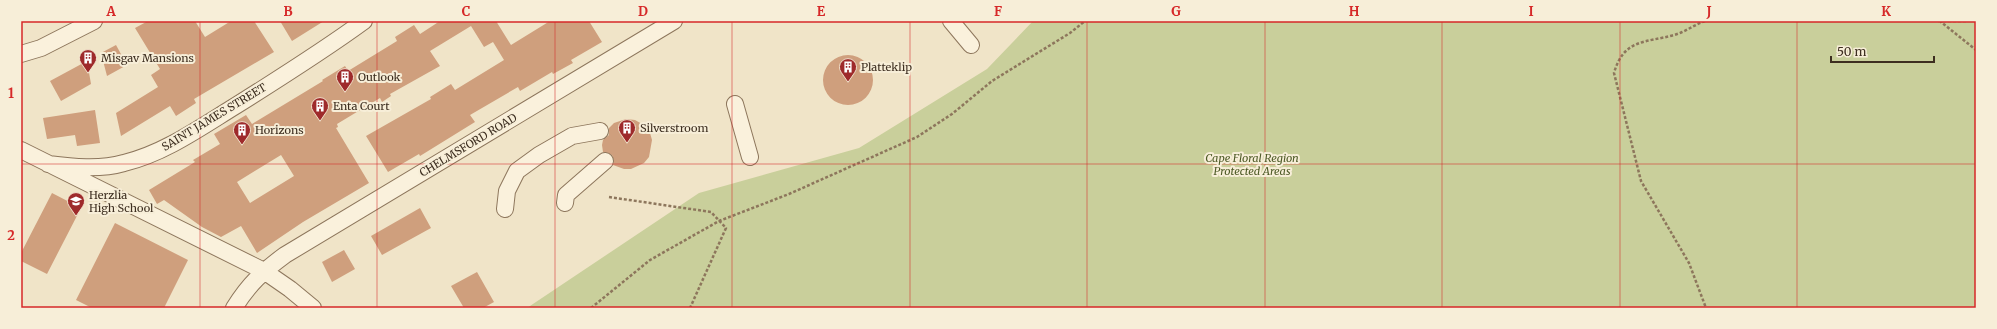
<svg xmlns="http://www.w3.org/2000/svg" width="1997" height="329" viewBox="0 0 1997 329" font-family="Merriweather,serif">
<style>
.green{fill:#c9cf9b}
.building{fill:#cf9f7d;fill-rule:evenodd}
.lines{fill:none;stroke-linecap:round;stroke-linejoin:round}
.minor-casing{stroke:#8d765c;stroke-width:18}
.path{stroke:#8d765c;stroke-width:2.5;stroke-dasharray:3 2;stroke-linecap:butt}
.minor{stroke:#faf1dc;stroke-width:16}
.grid{fill:none;stroke:#d62828;stroke-width:1;stroke-opacity:0.55}
.labels{text-anchor:middle;stroke-width:4;stroke-linejoin:round;paint-order:stroke}
.poi-label{font-size:11px;fill:#3d2e20;stroke:#f7eed8;text-anchor:start}
.street-label{font-size:11px;fill:#3d2e20;stroke:#f7eed8}
.park-label{font-size:11px;font-style:italic;fill:#4d5a26;stroke:#f7eed8}
.neatline{fill:none;stroke:#d62828;stroke-width:1.5}
.grid-label{font-size:13px;text-anchor:middle;font-weight:bold;fill:#d62828}
</style>
<rect width="100%" height="100%" fill="#f0e4c8"/>
<!-- green -->
<path class="green" d="M1033,21H1976V308H527L699,193L859,148L987,69Z"/>
<!-- building -->
<path class="building" d="M148,21H195L205,37L231,21H254L274,52L194,99L196,103L176,116L170,106L121,136L116,113L158,87L151,75L160,69L135,28Z
M280,21H324L292,41Z
M440,21H496L511,45L550,21H589L602,42L571,60L573,63L553,74L552,72L520,91L518,87L470,115L475,122L420,156L419,154L388,172L366,136L431,99L430,97L451,84L455,90L504,60L493,42L484,47L471,26L430,51L440,66L390,94L391,96L382,102L380,98L337,124L338,127L336,128L369,183L303,222L257,253L241,226L221,237L202,227L164,200L157,204L149,190L195,162L193,160L220,144L214,134L246,115L252,124L323,81L322,80L345,66L348,71L397,41L395,37L414,25L420,34ZM281,155L294,176L250,203L237,182Z
M116,45L127,65L107,76L101,53Z
M823 80a25 25 0 1 1 50 0a25 25 0 1 1-50 0Z
M87,61L91,84L61,101L50,81Z
M95,110L100,143L77,146L75,135L47,139L43,118Z
M626,119L635,120L642,124L650,133L652,140L649,157L644,163L631,169H624L613,165L614,160L612,155L603,152L602,145L603,140L609,135V128L614,123Z
M52,193L81,208L47,274L21,261V253Z
M420,208L431,228L382,255L371,236Z
M115,223L188,260L164,308H92L76,300Z
M344,250L355,269L332,282L322,262Z
M477,272L494,302L483,308H464L451,286Z"/>
<g class="lines">
<!-- minor casing -->
<g class="minor-casing">
<path id="minor" d="M951,21L971,45
M21,54L41,48L94,21
M735,104L750,157
M21,150L264,271L290,289L313,308
M48,164C72,167 100,170 124,163C165,153 201,127 237,105C280,78 323,51 364,21
M565,203L566,195L605,161
M505,209L507,191L517,171L539,155L572,136L600,131
M234,308C249,284 262,272 285,255L674,21"/>
</g>
<!-- path -->
<path class="path" d="M1705,21C1694,25 1685,32 1674,35C1646,43 1624,38 1614,73L1641,181L1689,263L1706,308
M1938,21H1968
M1943,21L1941,22L1976,50
M609,197L711,212L726,228L690,308
M591,308L650,260L719,221L789,194L917,137L952,114L992,81L1070,33L1085,21"/>
<!-- minor -->
<use href="#minor" class="minor"/>
</g>
<!-- grid -->
<path class="grid" d="M200,21V308M377,21V308M555,21V308M732,21V308M910,21V308M1087,21V308M1265,21V308M1442,21V308M1620,21V308M1797,21V308M21,164H1976"/>
<!-- icons -->
<defs>
<g id="building-pin" transform="scale(0.9)"><path d="M0 17L-7.5 6A9.5 9.5 0 1 1 7.5 6Z" fill="#9e2a2b" stroke="#f7eed8"/><path d="M-4-6H4V6H1V3H-1V6H-4ZM-2.5-4.3h1.7v1.8h-1.7ZM.8-4.3h1.7v1.8H.8ZM-2.5-1h1.7V.8h-1.7ZM.8-1h1.7V.8H.8Z" fill="#fff"/></g>
<g id="school-pin" transform="scale(0.9)"><path d="M0 17L-7.5 6A9.5 9.5 0 1 1 7.5 6Z" fill="#9e2a2b" stroke="#f7eed8"/><path d="M0-5L7-2L0 1L-7-2ZM-4 1L0 2.5L4 1V4Q0 6-4 4Z" fill="#fff"/></g>
</defs>
<g fill-rule="evenodd">
<use href="#building-pin" x="88" y="58"/>
<use href="#building-pin" x="848" y="67"/>
<use href="#building-pin" x="345" y="77"/>
<use href="#building-pin" x="320" y="106"/>
<use href="#building-pin" x="627" y="128"/>
<use href="#building-pin" x="242" y="130"/>
<use href="#school-pin" x="76" y="201"/>
</g>
<g class="labels">
<!-- poi labels -->
<g class="poi-label">
<text x="101" y="62">Misgav Mansions</text>
<text x="861" y="71">Platteklip</text>
<text x="358" y="81">Outlook</text>
<text x="333" y="110">Enta Court</text>
<text x="640" y="132">Silverstroom</text>
<text x="255" y="134">Horizons</text>
<text x="89" y="199">Herzlia<tspan x="89" dy="13">High School</tspan></text>
</g>
<!-- street labels -->
<g class="street-label">
<text transform="translate(214 117) rotate(-31)" y="4">SAINT JAMES STREET</text>
<text transform="translate(468 145) rotate(-31)" y="4">CHELMSFORD ROAD</text>
</g>
<!-- park labels -->
<g class="park-label">
<text x="1252" y="162">Cape Floral Region<tspan x="1252" dy="13">Protected Areas</tspan></text>
</g>
</g>
<!-- border -->
<rect width="1997" height="329" fill="none" stroke="#f7eed8" stroke-width="44"/>
<!-- scale -->
<path d="M1831 56v6h103v-6" fill="none" stroke="#3d2e20" stroke-width="2"/>
<text x="1837" y="56" font-size="12" fill="#3d2e20" stroke="#f7eed8" stroke-width="3" paint-order="stroke">50 m</text>
<rect x="22" y="22" width="1953" height="285" class="neatline"/>
<g class="grid-label">
<text x="111" y="16">A</text>
<text x="288" y="16">B</text>
<text x="466" y="16">C</text>
<text x="643" y="16">D</text>
<text x="821" y="16">E</text>
<text x="998" y="16">F</text>
<text x="1176" y="16">G</text>
<text x="1354" y="16">H</text>
<text x="1531" y="16">I</text>
<text x="1709" y="16">J</text>
<text x="1886" y="16">K</text>
<text x="11" y="98">1</text>
<text x="11" y="240">2</text>
</g>
</svg>
